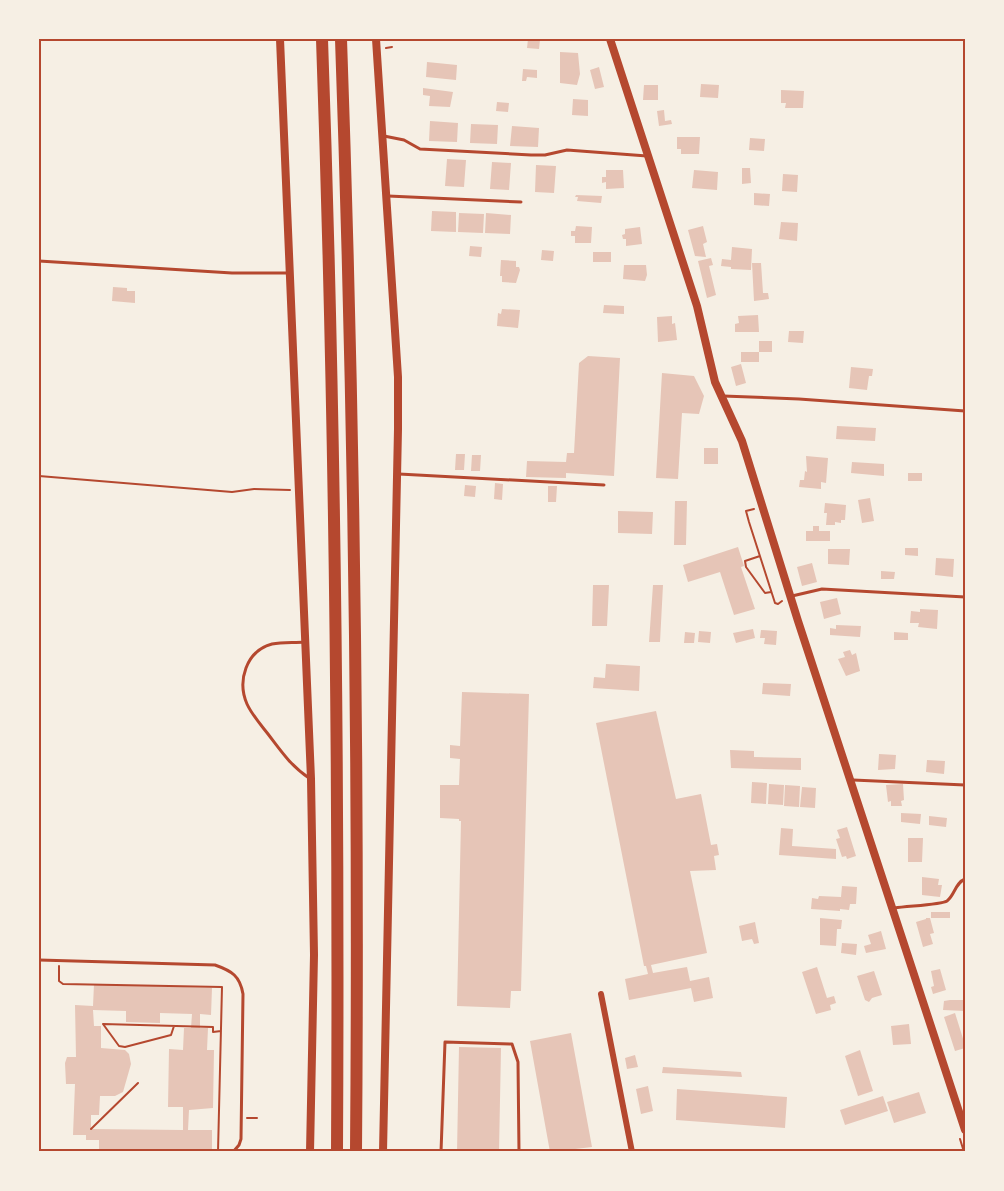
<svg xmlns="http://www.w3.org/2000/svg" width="1004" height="1191" viewBox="0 0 1004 1191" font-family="Overpass,sans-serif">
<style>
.building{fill:#e6c5b7;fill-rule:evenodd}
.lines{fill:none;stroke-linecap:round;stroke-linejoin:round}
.path{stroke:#b5482f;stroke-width:2}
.service{stroke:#b5482f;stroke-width:3}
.minor{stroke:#b5482f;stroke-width:6}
.tertiary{stroke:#b5482f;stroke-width:8}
.motorway{stroke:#b5482f;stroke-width:12}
.neatline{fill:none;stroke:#b5482f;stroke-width:2}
</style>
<rect width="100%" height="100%" fill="#f6efe4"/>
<!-- building -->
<path class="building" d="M528,39L540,40L539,49L527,48Z
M560,52L578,53L580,74L577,85L560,83Z
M427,62L457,65L456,80L426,77Z
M599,67L604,87L595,89L590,70Z
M523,69L537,70V78L527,77L526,81H522Z
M701,84L719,85L718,98L700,97Z
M644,85H658V100H643Z
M423,88L453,92L450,107L429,106L430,96L423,95Z
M781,90L804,91L803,108H785L786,103H781Z
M573,99L588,100V116L572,115Z
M497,102L509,103L508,112L496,111Z
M664,110L665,121L671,120L672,124L659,126L657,111Z
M430,121L458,123L457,142L429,141Z
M471,124L498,125L497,144L470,143Z
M512,126L539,128L538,147L510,146Z
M677,137H700L699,154H681V149H677Z
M750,138L765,139L764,151L749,150Z
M447,159L466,160L464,187L445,186Z
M492,162L511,163L509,190L490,189Z
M536,165L556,166L554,193L535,192Z
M742,168H750L751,183L742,184Z
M606,170H623L624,188L606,189V182L602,183V177H606Z
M694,170L718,172L717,190L692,188Z
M783,174L798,175L797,192L782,191Z
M754,193L770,194L769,206L754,205Z
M576,195L602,196L601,203L577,201L578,197H575Z
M432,211L456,212V232L431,231Z
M459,213L484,214L483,233L458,232Z
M486,213L511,215L510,234L485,233Z
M781,222L798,223L797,241L779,239Z
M576,226L592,227L591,243H575V236H571V231H575Z
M703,226L707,242L703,244L706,257L695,256L688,230Z
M640,227L642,244L626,246V239H623L622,235L625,234V229Z
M470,246L482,247L481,257L469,256Z
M732,247L752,249L751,270L731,269V267L721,266L722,259L731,260Z
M542,250L554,251L553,261L541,260Z
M593,252H611V262H593Z
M711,258L713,265L709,266L716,295L707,298L698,261Z
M501,260L516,261V267H519L520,270L516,283L502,282V276H500Z
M752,263H761L763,293H768L769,299L754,301Z
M624,265H646L647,275L645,281L623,279Z
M113,287L127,288V291H135V303L112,301Z
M604,305L624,306V314L603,313Z
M502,309L520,310L518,328L497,326L498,313L501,314Z
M758,315L759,332H735V324L739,323L738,316Z
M672,316V324L675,323L677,340L658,342L657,317Z
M789,331H804L803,343L788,342Z
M759,341H772V352H759Z
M741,352H759V362H741Z
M588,356L620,358L614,476L566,473V478L526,477L527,461L566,462L567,453H574L579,363Z
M741,364L746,383L736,386L731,367Z
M851,367L873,369L872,376H869L867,390L849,388Z
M662,373L694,376L704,396L699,414L682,413L678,479L656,478Z
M837,426L876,428L875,441L836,439Z
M704,448H718V464H704Z
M456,454H465L464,470H455Z
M472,455H481L480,471H471Z
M806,456L828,458L826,483L821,482V489L799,487L800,480H804L805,471L807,472Z
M852,462L884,464V476L851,473Z
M908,473H922V481H908Z
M495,483L503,484L502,500L494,499Z
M465,485L476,486L475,497L464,496Z
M548,486H557L556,502H548Z
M870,498L874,521L862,523L858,500Z
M675,501H687L686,545H674Z
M825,503L846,505L845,520H841V523L835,522V525H826L827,513H824Z
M618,511L653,512L652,534L618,533Z
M813,526H819V531H830V541H806V531H813Z
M738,547L744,566L741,567L755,609L734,615L720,572L688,582L683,565Z
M905,548H918V556L905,555Z
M828,549H850L849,565L828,564Z
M936,558L954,559L953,577L935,575Z
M812,563L817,582L802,586L797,567Z
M881,571L895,572L894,579H881Z
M593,585H609L607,626H592Z
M653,585H663L660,642H649Z
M837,598L841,614L824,619L820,602Z
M920,609L938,610L937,629L918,627L919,623H910L911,611L920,612Z
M836,625L861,626L860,637L830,635V628L836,629Z
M753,629L755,638L736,643L733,633Z
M761,630L777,631L776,645L764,644L765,638H760Z
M699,631L711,632L710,643L698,642Z
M685,632L695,633L694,643H684Z
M894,632L908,633V640H894Z
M850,650L852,655L856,653L860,671L846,676L838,659L845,657L843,652Z
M606,664L640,666L639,691L593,688L594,677L605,678Z
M763,683L791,684L790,696L762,694Z
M462,692L529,694L521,991H511L510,1008L457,1006L461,821H459V819L440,818V785H459L460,759L450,758V745L460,746Z
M656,711L676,799L701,794L711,845L717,844L719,855L714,856L716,870L690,871L707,953L651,965L653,973L687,967L690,981L709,977L713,998L694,1002L691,988L629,1000L625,979L648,974L646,966H644L596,723Z
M730,750L754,751V757L801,758V770L731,768Z
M879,754L896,755L895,769L878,770Z
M927,760L945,761L944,774L926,772Z
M752,782L767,783L766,804L751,803Z
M769,784L784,785L783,805L768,804Z
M903,784L904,800L901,801L902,806H891V801L888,802L886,785Z
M785,785L800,786L799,807L784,806Z
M802,787L816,788L815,808L800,807Z
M901,813L921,814L920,824L901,822Z
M929,816L947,818L946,827L929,825Z
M847,827L856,856L847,859L846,856L842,857L836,839L840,838L837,830Z
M781,828L793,829L792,846L836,849V859L779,855Z
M908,838H923L922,862H908Z
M922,877L939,879L938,885H942L940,897L922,895Z
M842,886L857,887L856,904H850L849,910L840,909V911L811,909L812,898L818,899L819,896L841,897Z
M931,912H950V918H931Z
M820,918L842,920L841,929H837L836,946L820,945Z
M926,918H930L934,933L930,934L933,944L923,947L916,922L926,919Z
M755,922L759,943L754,944L752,939L742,941L739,926Z
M881,931L886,949L866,953L864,946L871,944L868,935Z
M842,943L857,944L856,955L841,953Z
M817,967L827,998L834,996L836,1003L830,1005L831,1010L816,1014L802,972Z
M940,969L946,990L933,994L931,987L934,986L931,971Z
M874,971L882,995L872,998L869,1002L865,1000L857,976Z
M94,984L212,988L211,1015L200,1014V1028H208L207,1050H214L213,1108L189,1110L188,1130H212V1152L99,1150V1140H86V1135H73L75,1084H66L65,1063L67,1057H76L75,1005L93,1006ZM93,1010L126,1011V1022L160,1023V1013L192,1014L191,1028H184L183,1050L169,1049L168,1107H183V1130L91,1129V1115H99L100,1096H115L123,1092L131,1064L129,1054L125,1050L101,1048V1026H94Z
M950,1000H965V1011L943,1010L944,1001Z
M955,1013L965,1045V1048L955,1051L944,1017Z
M909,1024L911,1044L893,1045L891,1026Z
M571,1033L592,1147L550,1152L530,1041Z
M459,1047L501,1048L499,1152H457Z
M860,1050L873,1091L858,1096L845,1056Z
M635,1055L638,1067L627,1069L625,1058Z
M663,1067L741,1072L742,1077L662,1073Z
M648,1086L653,1111L641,1114L636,1089Z
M677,1089L787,1097L785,1128L676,1120Z
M919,1092L926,1113L894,1123L887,1102Z
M883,1096L888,1111L845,1125L840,1110Z"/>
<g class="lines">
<!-- path -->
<path class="path" d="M386,48L392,47
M39,476L232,492L254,489L290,490
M754,509L746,511L749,522L775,603L778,604L782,601
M760,556L745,561L746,567L765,593L771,592
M59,966V981L63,984L222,987L218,1152
M174,1026L171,1035L125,1047L119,1046L103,1024L213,1027V1032L221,1031
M247,1118H257
M91,1129L138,1083
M960,1139L964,1152"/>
<!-- service -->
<path class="service" d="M384,136L404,140L420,149L531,155H545L567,150L647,156
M388,196L521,202
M39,261L232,273H288
M723,396L799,399L965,411
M399,474L604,485
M792,596L822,589L965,597
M305,642C294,643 283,642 272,644C246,651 237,681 247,704C252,715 261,725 268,734C281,751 291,766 309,778
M853,780L965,785
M895,908C905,906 941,905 947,901C955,895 955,883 965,879
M39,960L215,965C232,971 240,976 243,994L241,1139L239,1145L233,1152
M441,1152L445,1042L512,1044L518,1062L519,1152"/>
<!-- minor -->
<path class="minor" d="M601,994L632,1152"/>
<!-- tertiary -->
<path class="tertiary" d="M280,39L311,779L314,955L310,1152
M376,39L398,377V429L383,1152
M610,39L697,306L715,382L742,441L798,621L965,1130"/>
<!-- motorway -->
<path class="motorway" d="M322,39C335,410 339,781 337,1152
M341,39C354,410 359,781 356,1152"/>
</g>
<!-- border -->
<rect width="1004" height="1191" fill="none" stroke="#f6efe4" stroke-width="81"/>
<rect x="40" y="40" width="924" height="1110" class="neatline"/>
</svg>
